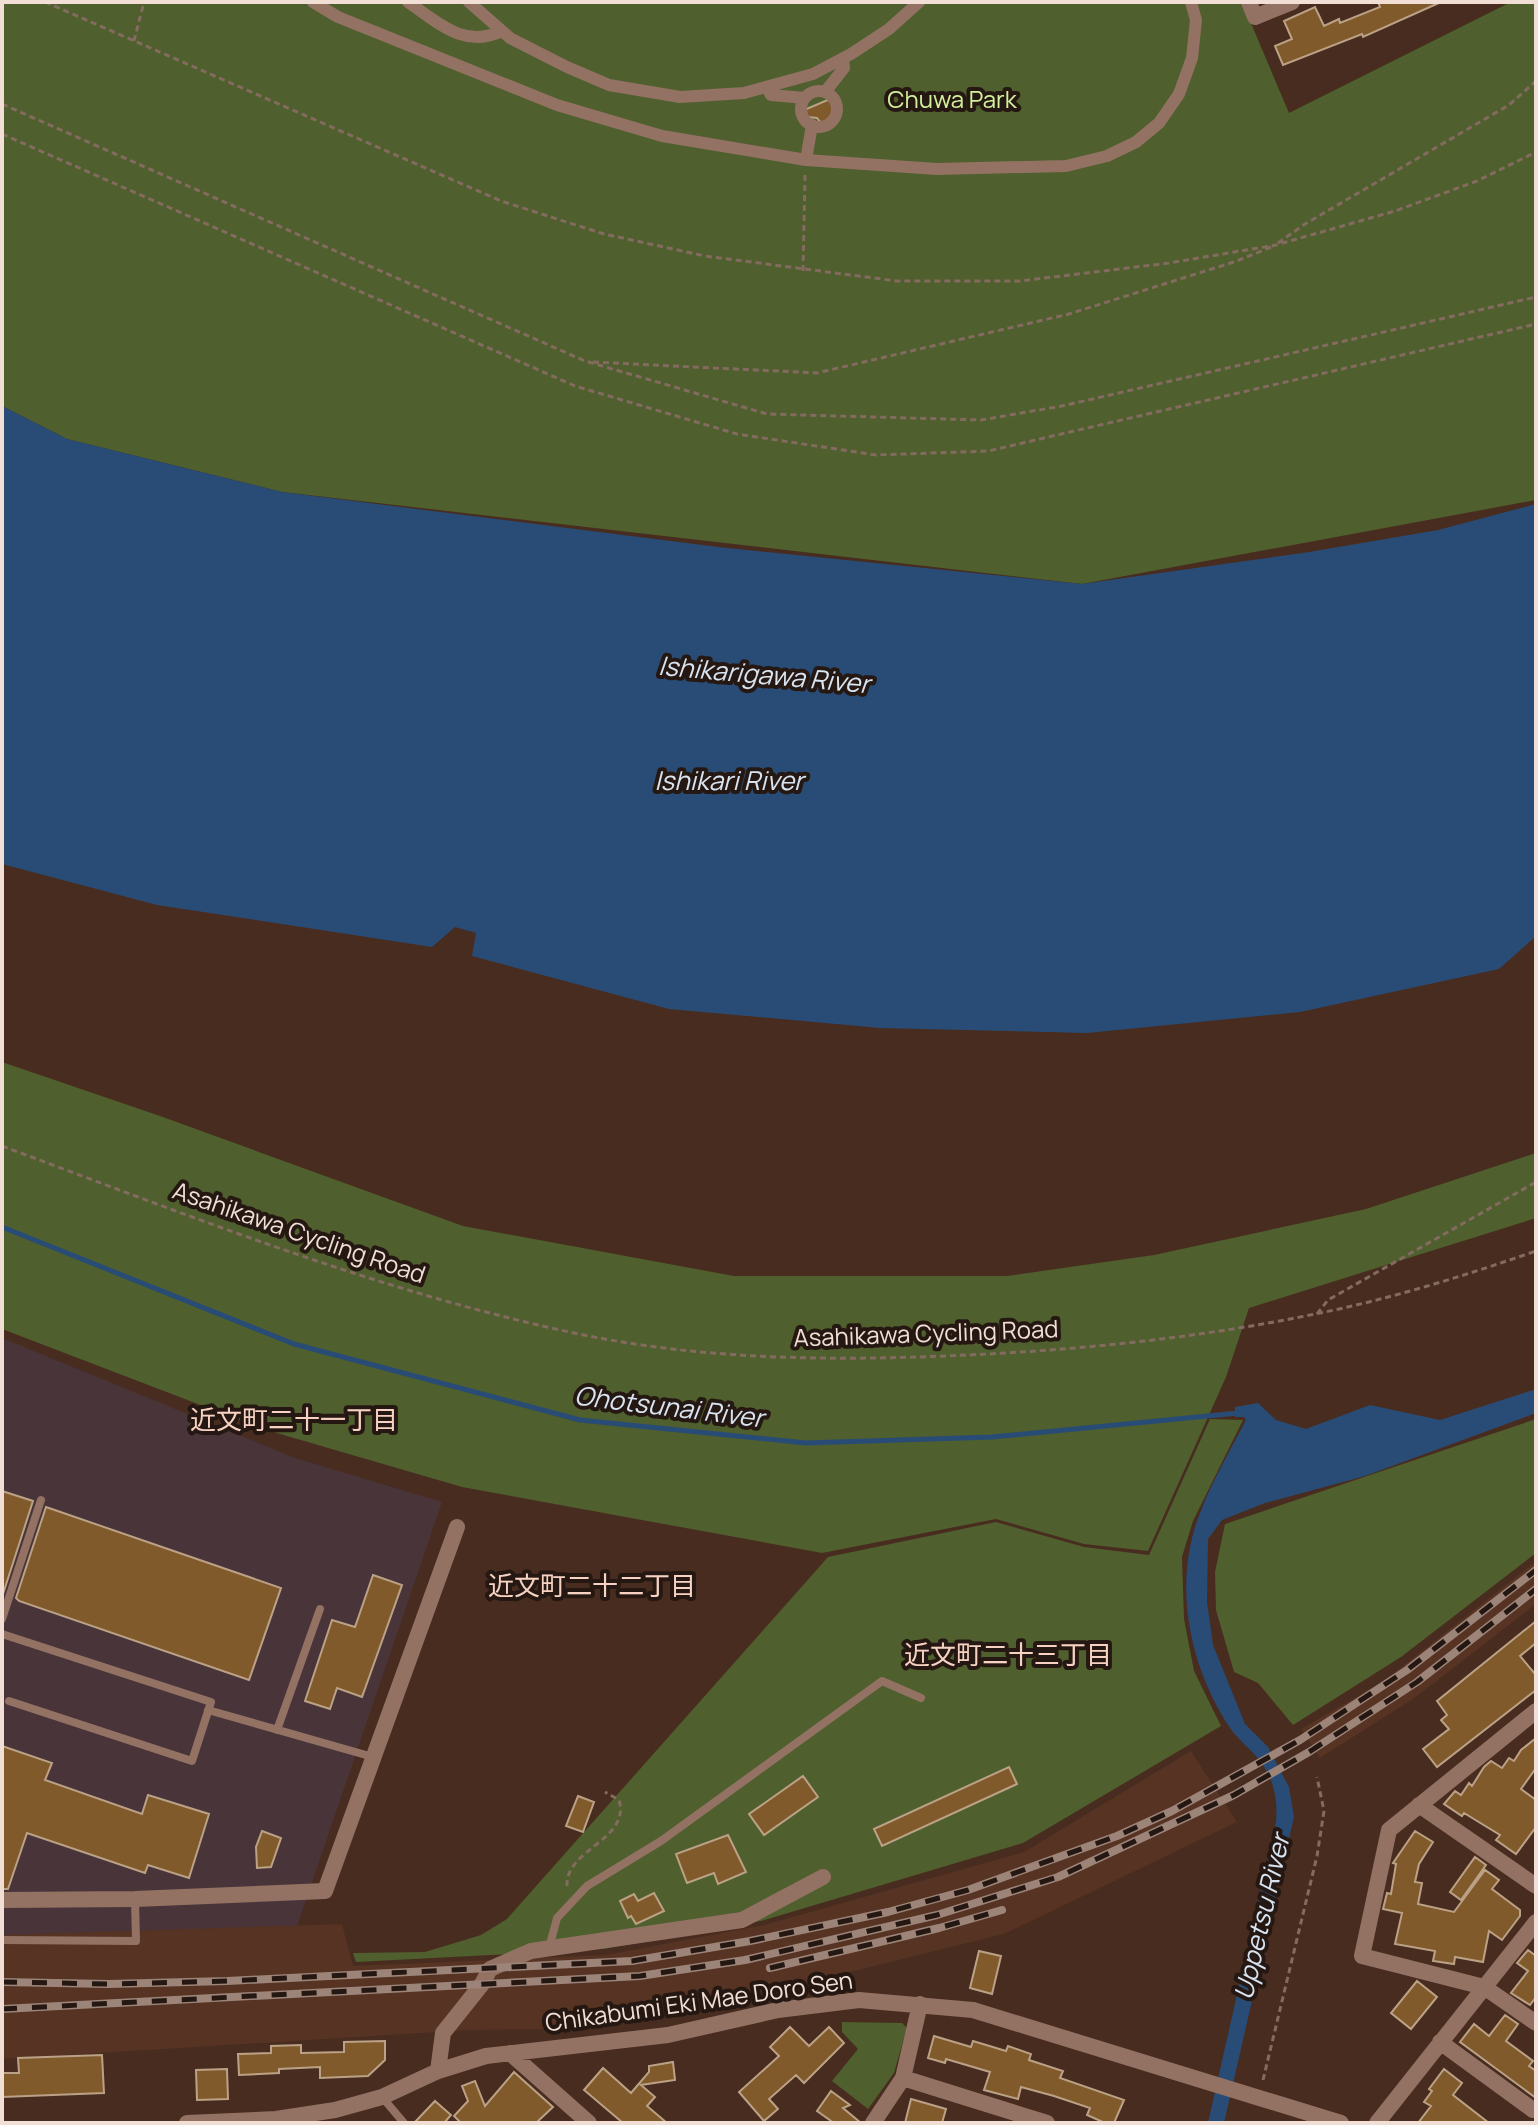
<svg xmlns="http://www.w3.org/2000/svg" width="1538" height="2125" viewBox="0 0 1538 2125" font-family="Manrope,'Noto Sans JP',sans-serif">
<style>
.industrial{fill:#493539}
.built{fill:#563323}
.green{fill:#4f5f2d}
.water{fill:#294c76}
.lines{fill:none;stroke-linecap:round;stroke-linejoin:round}
.stream{stroke:#294c76;stroke-width:5}
.building{fill:#815a2c;stroke:#bba287;stroke-width:2}
.path{stroke:#846b60;stroke-width:3;stroke-dasharray:6 4;stroke-linecap:butt}
.service{stroke:#937264;stroke-width:8}
.pedestrian{stroke:#937264;stroke-width:12}
.minor{stroke:#937264;stroke-width:16}
.rail-casing{stroke:#9c8479;stroke-width:8}
.rail{stroke:#251812;stroke-width:5;stroke-dasharray:15;stroke-linecap:butt}
.labels{text-anchor:middle;stroke-width:8;stroke-linejoin:round;paint-order:stroke}
.park-label{font-size:24px;fill:#d3f09d;stroke:#251812}
.street-label{font-size:24px;fill:#f1dfd6;stroke:#251812}
.water-label{font-size:26px;font-style:italic;fill:#d8e4f1;stroke:#251812}
.neighbourhood-label{font-size:26px;fill:#f7d2c2;stroke:#251812}
</style>
<rect width="100%" height="100%" fill="#482c1f"/>
<!-- industrial -->
<path class="industrial" d="M2,1338L295,1458L442,1502L297,1926L2,1935Z"/>
<!-- built -->
<path class="built" d="M1536,1561V1604L1416,1697L1320,1758L1301,1729L1384,1681Z
M1191,1751L1237,1822L1004,1934L785,1988L555,2029L470,2030L2,2059V1935L342,1924L353,1966L606,1955L764,1925L1024,1852Z"/>
<!-- green -->
<path class="green" d="M2,2H1242L1289,113L1511,2H1536V500L1082,584L282,492L67,439L2,406Z
M2,1062L160,1116L463,1226L734,1276H1007L1154,1255L1366,1209L1536,1153V1218L1249,1308L1226,1377L1148,1551L1084,1544L996,1519L822,1553L462,1487L263,1429L2,1329Z
M1210,1419L1243,1420L1193,1521L1182,1557L1184,1619L1194,1671L1221,1726L1023,1843L761,1921L604,1949L356,1962L353,1953L425,1952L481,1935L507,1919L828,1557L996,1522L1084,1547L1149,1555Z
M1536,1419V1553L1401,1657L1293,1725L1258,1683L1234,1672L1216,1610L1215,1572L1225,1524Z
M842,2022L902,2023L907,2028L894,2073L868,2109L832,2081L858,2049L842,2032Z"/>
<!-- water -->
<path class="water" d="M2,406L67,439L282,492L718,547L1082,584L1309,552L1438,530L1536,504V936L1499,969L1300,1012L1087,1033L880,1028L669,1009L472,956L476,933L455,927L432,947L157,905L2,864Z
M1536,1389V1413L1365,1476L1265,1503L1222,1520L1208,1539L1207,1602L1213,1645L1245,1724L1268,1747L1289,1787L1294,1817L1224,2123H1208L1276,1822C1278,1796 1273,1775 1255,1755C1247,1746 1237,1738 1230,1728C1189,1666 1172,1584 1200,1513C1212,1481 1230,1451 1246,1420L1244,1417H1235V1407L1258,1403L1276,1420L1306,1429L1370,1405L1440,1420Z"/>
<g class="lines">
<!-- stream -->
<path class="stream" d="M2,1227L294,1344L580,1420L806,1443L992,1437L1238,1413"/>
</g>
<!-- building -->
<path class="building" d="M1378,2H1441L1363,37L1362,34L1283,65L1275,46L1292,39L1284,21L1315,7L1324,26L1339,19L1340,23L1380,7Z
M830,99L835,108L828,120L821,123L817,118L808,117L804,110Z
M2,1491L33,1501L3,1594L2,1593Z
M46,1507L281,1588L249,1680L19,1601L16,1598Z
M373,1575L402,1585L362,1697L337,1688L330,1709L305,1701L332,1620L355,1627Z
M1536,1621V1643L1520,1656L1536,1675V1690L1437,1767L1423,1749L1449,1729L1441,1720L1447,1715L1437,1701Z
M1536,1738V1768L1521,1789L1536,1800V1827L1516,1854L1496,1840L1500,1835L1464,1813L1462,1816L1444,1804L1455,1791L1461,1795L1469,1783L1472,1786L1484,1767L1491,1761L1502,1768L1509,1758L1514,1761L1521,1750Z
M2,1746L52,1763L45,1780L142,1814L148,1795L209,1814L189,1878L148,1865L145,1873L27,1833L8,1889H2Z
M1009,1767L1017,1784L882,1846L874,1829Z
M803,1776L818,1797L764,1835L749,1814Z
M578,1796L594,1802L583,1832L566,1826Z
M262,1831L281,1838L271,1867L257,1868L256,1847Z
M1415,1831L1433,1842L1419,1864L1415,1882L1422,1883L1418,1904L1454,1912L1485,1870L1499,1880L1492,1889L1520,1910V1916L1502,1940L1489,1931L1483,1962L1455,1957L1454,1964L1433,1961L1435,1951L1395,1944L1402,1913L1383,1909L1387,1893L1391,1894L1396,1864L1393,1863Z
M728,1835L746,1872L718,1884L714,1873L687,1883L676,1854Z
M1475,1857L1486,1865L1461,1900L1450,1892Z
M654,1893L664,1911L636,1924L631,1916L628,1918L620,1901L634,1894L638,1901Z
M1528,1950L1536,1956V1997L1530,2005L1511,1993L1528,1971L1517,1963Z
M979,1951L1001,1956L992,1994L970,1988Z
M1417,1981L1437,1997L1411,2029L1391,2013Z
M1505,2015L1518,2024L1506,2041L1533,2061L1529,2066L1536,2071V2098L1460,2042L1474,2024L1489,2036Z
M790,2027L809,2046L829,2027L844,2043L804,2083L796,2075L769,2099L778,2109L764,2121L739,2092L779,2056L770,2047Z
M934,2036L971,2047L973,2041L1006,2051L1008,2046L1031,2054L1029,2060L1063,2071L1060,2078L1124,2100L1114,2123H1105L1087,2115L1090,2108L1054,2096L1021,2087L1018,2099L984,2090L990,2072L946,2059L945,2063L928,2058Z
M385,2041V2060L368,2076L320,2078V2067L279,2069V2073L239,2075L238,2054L271,2053V2046L301,2045V2053L344,2052V2042Z
M102,2055L104,2093L2,2097V2073H19L18,2058Z
M673,2062L675,2080L641,2085L655,2097L647,2106L667,2123H623L584,2090L603,2068L631,2093L649,2072V2066Z
M227,2069L228,2099L197,2100L196,2070Z
M1444,2069L1462,2083L1453,2095L1489,2123H1418L1431,2106L1424,2102L1432,2091L1429,2089Z
M514,2072L553,2107L536,2123H461L454,2116L468,2101L462,2086L475,2081L485,2106Z
M831,2091L850,2105L843,2108L861,2123H834L817,2111Z
M911,2099L946,2109L942,2123H905Z
M435,2101L451,2115L444,2123H414Z"/>
<g class="lines">
<!-- path -->
<path class="path" d="M45,2L501,201L604,234L705,256L897,281H1020L1169,263L1276,245L1395,211L1477,181L1536,152
M134,41L144,2
M2,104L585,361L767,414L981,420L1062,406L1536,297
M2,134L575,386L737,434L876,455L988,451L1536,324
M1278,243L1305,224L1509,105L1536,81
M803,271L805,175
M593,362L817,373L1069,314L1237,261L1271,247
M2,1146C190,1216 377,1291 574,1333C697,1359 821,1361 945,1356C1069,1351 1194,1339 1315,1314C1387,1300 1467,1275 1536,1251
M1317,1314L1328,1300L1536,1182
M567,1886C565,1849 631,1840 619,1800L605,1792
M1263,2080L1317,1856L1324,1811L1317,1777"/>
<!-- service -->
<path class="service" d="M2,1619L41,1500
M2,1634L211,1702L192,1761L9,1701
M208,1710L373,1757
M277,1730L320,1609
M2,1940L136,1941L135,1899
M549,1948L557,1918L587,1886L661,1841L882,1681L921,1698
M382,2097L404,2123"/>
<!-- pedestrian -->
<path class="pedestrian" d="M313,2L338,17L557,105L662,136L806,160L937,169L1066,166L1107,156L1136,142L1159,123L1179,94L1192,58L1196,20L1191,2
M408,2C439,23 464,49 502,31
M469,2L510,38L567,67L609,85L680,97L744,93L813,74L851,54L889,29L919,2
M767,87L771,95L805,98
M801 109a18 18 0 1 1 36 0a18 18 0 1 1-36 0Z
M825,92L844,68L843,58
M806,160L812,125"/>
<!-- minor -->
<path class="minor" d="M1249,2L1255,17L1292,2
M1536,1711L1389,1830L1362,1956L1484,1987L1536,2023
M1419,1805L1536,1886
M2,1900L135,1899L325,1891L457,1527
M1440,2042L1533,2110L1536,2109
M510,2053L589,2123
M438,2071L443,2033L482,1984L490,1969L531,1951L742,1920L823,1877
M903,2078L1047,2123
M187,2123L276,2119L335,2110L382,2097L438,2071L486,2056L668,2035L778,2010L859,2000L973,2010L1341,2123
M873,2123L903,2078L920,2004
M1377,2123L1536,1922"/>
<!-- rail casing -->
<g class="rail-casing">
<path id="rail" d="M770,1968L939,1928L1002,1910
M2,1982L109,1984L227,1981L632,1961L750,1941L888,1912L968,1890L1117,1836L1172,1811L1300,1740L1407,1670L1536,1570
M2,2009L640,1976L745,1960L937,1915L1058,1877L1234,1795L1309,1752L1417,1682L1536,1589"/>
</g>
<!-- rail -->
<use href="#rail" class="rail"/>
</g>
<g class="labels">
<!-- park labels -->
<g class="park-label">
<text x="952" y="108">Chuwa Park</text>
</g>
<!-- street labels -->
<g class="street-label">
<text transform="translate(299 1233) rotate(19)" y="8">Asahikawa Cycling Road</text>
<text transform="translate(926 1334) rotate(-2)" y="8">Asahikawa Cycling Road</text>
<text transform="translate(699 2002) rotate(-8)" y="8">Chikabumi Eki Mae Doro Sen</text>
</g>
<!-- water labels -->
<g class="water-label">
<text transform="translate(764 675) rotate(5)" y="9">Ishikarigawa River</text>
<text x="729" y="790">Ishikari River</text>
<text transform="translate(669 1407) rotate(7)" y="9">Ohotsunai River</text>
<text transform="translate(1262 1917) rotate(-77)" y="9">Uppetsu River</text>
</g>
<!-- neighbourhood labels -->
<g class="neighbourhood-label">
<text x="294" y="1429">近文町二十一丁目</text>
<text x="592" y="1595">近文町二十二丁目</text>
<text x="1008" y="1664">近文町二十三丁目</text>
</g>
</g>
<!-- border -->
<rect width="1538" height="2125" fill="none" stroke="#f1dfd6" stroke-width="8"/>
</svg>
